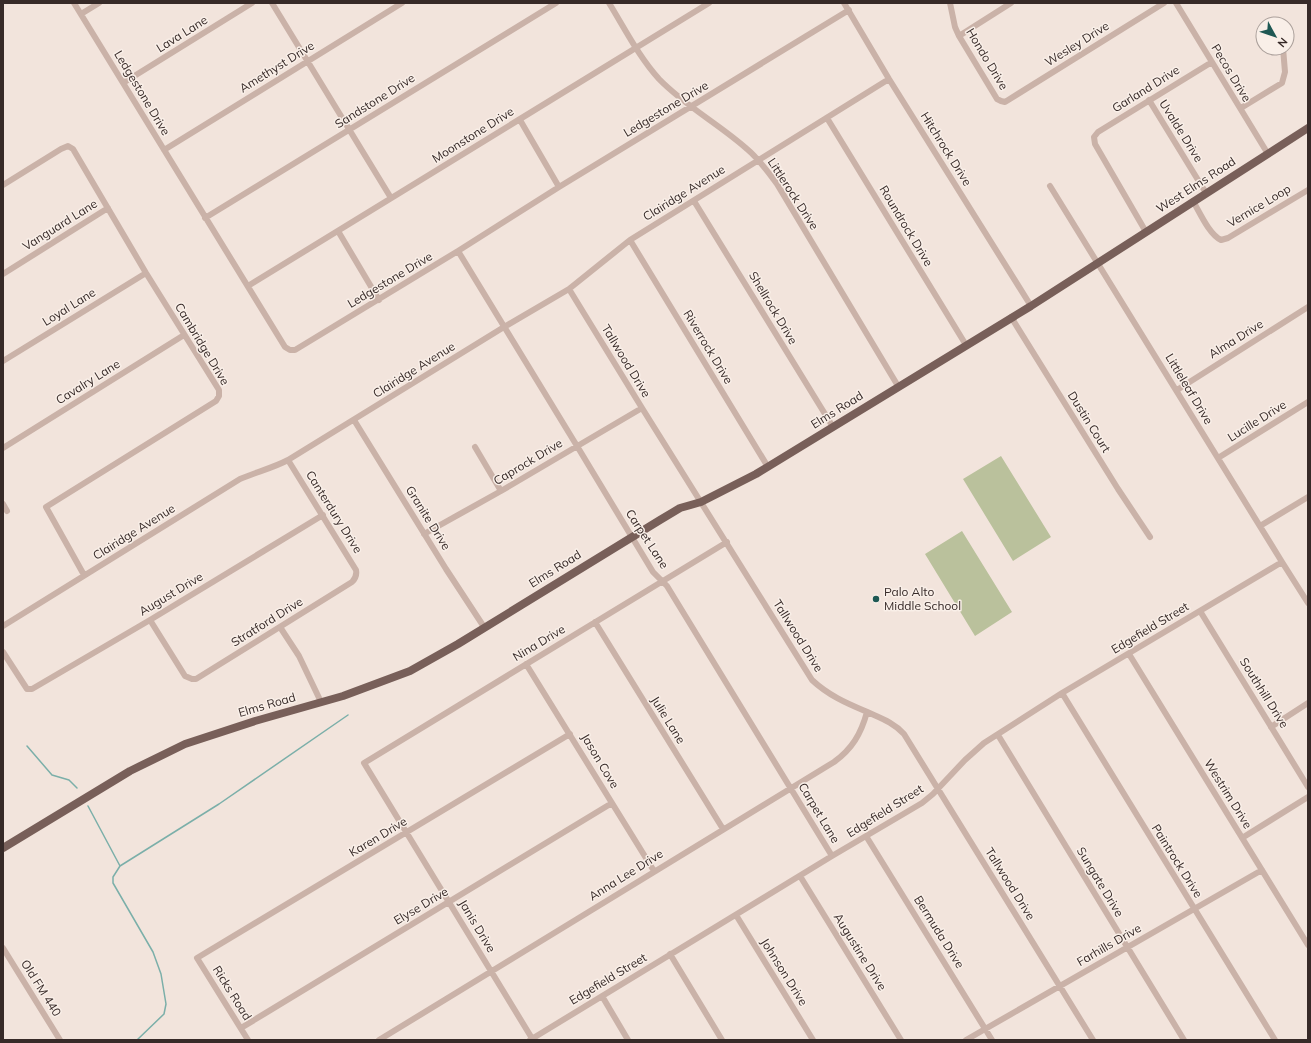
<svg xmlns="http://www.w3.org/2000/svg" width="1311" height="1043" viewBox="0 0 1311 1043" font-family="Mulish,sans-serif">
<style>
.green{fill:#bac19c}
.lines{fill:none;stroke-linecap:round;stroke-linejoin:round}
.stream{stroke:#7bafa9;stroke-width:1.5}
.minor{stroke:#cab2a8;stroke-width:6}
.major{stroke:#785f59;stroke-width:8}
.poi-dot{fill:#1e5853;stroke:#f9efe8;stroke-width:1.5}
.labels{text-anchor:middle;stroke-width:3;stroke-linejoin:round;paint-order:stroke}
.street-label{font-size:12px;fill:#372a28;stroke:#f9efe8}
.poi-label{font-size:12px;fill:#372a28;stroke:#f9efe8;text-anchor:start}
</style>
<rect width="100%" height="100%" fill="#f2e4dc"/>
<!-- green -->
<path class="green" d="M1001,456L1051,537L1013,561L963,479Z
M962,531L1012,612L975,636L925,554Z"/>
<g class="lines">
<!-- stream -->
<path class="stream" d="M27,746L52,775L69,780L77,788
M88,806L120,866
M137,1040L164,1014L166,1004L161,974L153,952L113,883V877L120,866L219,804L348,715"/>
<!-- minor -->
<path class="minor" d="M74,3L285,347L290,350H295L458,251L559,187L849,10
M272,3L391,198
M609,3C625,29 639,57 659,79C685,106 719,124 747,149C759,159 768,172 777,184L898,386
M844,3L889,79L1031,306
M950,3L955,27L959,36L997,99L1001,101L1005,102L1164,3
M1176,3L1268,154
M81,14L99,3
M1281,22V24
M959,36L1011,3
M123,83L252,3
M1149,100L1206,193
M1241,108L1282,83L1285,72L1283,48
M827,118L966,345
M520,120L559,187
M164,150L402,3
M3,185L61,149L68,146L73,149L146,273L219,390V396L216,401L46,507L84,575
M1050,186L1282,562L1308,603
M694,201L833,427
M1193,201C1200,213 1209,234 1221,240L1228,238L1308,190
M205,218L556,3
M338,231L379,300
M1146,232L1095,144L1094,137L1098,132L1212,62
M630,240L768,467
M458,251L577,446L653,572L667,586L832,856
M3,274L108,208
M248,286L709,3
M569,289L642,408L812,680C828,695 846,703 865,711C880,718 893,722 904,734L1093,1040
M1011,317L1118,489L1150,537
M3,361L146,273
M1177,390L1308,307
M354,420L446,569L484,627
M475,447L501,491
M3,448L184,335
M1218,458L1308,402
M3,504L7,511
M1260,526L1308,497
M424,534L501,491L642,408
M1200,611L1308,787
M150,620L185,676L192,679H196L352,582C356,578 357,575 356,570L288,460
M595,622L723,829
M3,626L240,479C256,472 273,468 288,460L504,327L569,289L630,240L889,79
M280,627L299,656L321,702
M3,652L27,689H32L150,620L323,515
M1129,654L1308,945
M526,664L654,871
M1062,693L1275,1040
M1271,727L1308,703
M998,735L1184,1040
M866,836L992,1040
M1242,838L1308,797
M800,876L901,1040
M736,915L813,1040
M3,948L60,1040
M670,954L722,1040
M602,996L628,1040
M241,1028L612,803
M248,1040L197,958L570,734
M379,1040C531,948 681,854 834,762C852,749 861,734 867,712
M530,1040L832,856L900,816L922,803L933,794L965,760L984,743L1062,693L1282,562
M533,1040L364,763L727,542
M966,1040L1262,870"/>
<!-- major -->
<path class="major" d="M3,848L130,771L185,744L255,721L343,696L410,671L458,644L660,520L680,508L701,502L756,474L1031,306L1308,128"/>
</g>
<!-- markers -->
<circle class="poi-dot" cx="876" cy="599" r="4"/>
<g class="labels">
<!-- street labels -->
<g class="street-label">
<text transform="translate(182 34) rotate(-32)" y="4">Lava Lane</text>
<text transform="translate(1077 44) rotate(-32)" y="4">Wesley Drive</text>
<text transform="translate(987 59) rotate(59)" y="4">Hondo Drive</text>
<text transform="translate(277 67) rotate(-32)" y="4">Amethyst Drive</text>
<text transform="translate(1231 73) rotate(59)" y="4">Pecos Drive</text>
<text transform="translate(1146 89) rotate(-32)" y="4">Garland Drive</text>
<text transform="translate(142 93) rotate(59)" y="4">Ledgestone Drive</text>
<text transform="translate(375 101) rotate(-32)" y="4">Sandstone Drive</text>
<text transform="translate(666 109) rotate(-31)" y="4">Ledgestone Drive</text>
<text transform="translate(1181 131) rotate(58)" y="4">Uvalde Drive</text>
<text transform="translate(473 135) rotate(-32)" y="4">Moonstone Drive</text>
<text transform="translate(946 149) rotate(58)" y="4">Hitchrock Drive</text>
<text transform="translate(1196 185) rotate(-33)" y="4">West Elms Road</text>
<text transform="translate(684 193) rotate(-32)" y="4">Clairidge Avenue</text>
<text transform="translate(793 194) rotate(57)" y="4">Littlerock Drive</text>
<text transform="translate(1259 206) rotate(-31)" y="4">Vernice Loop</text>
<text transform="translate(60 225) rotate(-32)" y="4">Vanguard Lane</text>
<text transform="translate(906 226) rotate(59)" y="4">Roundrock Drive</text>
<text transform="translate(390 280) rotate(-31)" y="4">Ledgestone Drive</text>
<text transform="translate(69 307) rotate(-32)" y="4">Loyal Lane</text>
<text transform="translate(773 308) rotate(59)" y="4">Shellrock Drive</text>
<text transform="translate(1236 339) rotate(-32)" y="4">Alma Drive</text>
<text transform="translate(202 344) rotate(59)" y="4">Cambridge Drive</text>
<text transform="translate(708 347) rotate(59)" y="4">Riverrock Drive</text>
<text transform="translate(626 361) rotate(59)" y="4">Tallwood Drive</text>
<text transform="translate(414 370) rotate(-32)" y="4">Clairidge Avenue</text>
<text transform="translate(88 382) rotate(-32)" y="4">Cavalry Lane</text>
<text transform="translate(1189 389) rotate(59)" y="4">Littleleaf Drive</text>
<text transform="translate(837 410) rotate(-32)" y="4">Elms Road</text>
<text transform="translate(1257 421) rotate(-32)" y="4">Lucille Drive</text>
<text transform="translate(1089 422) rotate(58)" y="4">Dustin Court</text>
<text transform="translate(528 462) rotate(-31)" y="4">Caprock Drive</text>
<text transform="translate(334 512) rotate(58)" y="4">Canterdury Drive</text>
<text transform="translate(428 518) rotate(58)" y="4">Granite Drive</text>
<text transform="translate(134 532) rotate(-32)" y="4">Clairidge Avenue</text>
<text transform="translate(647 539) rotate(57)" y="4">Carpet Lane</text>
<text transform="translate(555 569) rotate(-32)" y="4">Elms Road</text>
<text transform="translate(171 594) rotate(-31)" y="4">August Drive</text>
<text transform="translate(267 622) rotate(-32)" y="4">Stratford Drive</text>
<text transform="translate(1150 628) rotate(-31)" y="4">Edgefield Street</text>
<text transform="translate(798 636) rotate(58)" y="4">Tallwood Drive</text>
<text transform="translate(539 643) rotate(-31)" y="4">Nina Drive</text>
<text transform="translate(1264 693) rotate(58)" y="4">Southhill Drive</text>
<text transform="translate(267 705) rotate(-16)" y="4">Elms Road</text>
<text transform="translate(668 720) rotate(58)" y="4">Julie Lane</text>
<text transform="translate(600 761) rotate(59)" y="4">Jason Cove</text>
<text transform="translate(1228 794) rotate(58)" y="4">Westrim Drive</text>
<text transform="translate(885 811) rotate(-32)" y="4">Edgefield Street</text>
<text transform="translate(819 813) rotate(59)" y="4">Carpet Lane</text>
<text transform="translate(378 837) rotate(-31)" y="4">Karen Drive</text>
<text transform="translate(1177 861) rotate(58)" y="4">Paintrock Drive</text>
<text transform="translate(626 875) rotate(-32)" y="4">Anna Lee Drive</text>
<text transform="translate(1100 882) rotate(59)" y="4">Sungate Drive</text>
<text transform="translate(1010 884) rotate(58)" y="4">Tallwood Drive</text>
<text transform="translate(421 906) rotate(-31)" y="4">Elyse Drive</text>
<text transform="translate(477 926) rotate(59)" y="4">Janis Drive</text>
<text transform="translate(939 932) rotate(58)" y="4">Bermuda Drive</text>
<text transform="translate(1109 945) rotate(-30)" y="4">Farhills Drive</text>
<text transform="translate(860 952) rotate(58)" y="4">Augustine Drive</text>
<text transform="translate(784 972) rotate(58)" y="4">Johnson Drive</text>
<text transform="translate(608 979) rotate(-31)" y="4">Edgefield Street</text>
<text transform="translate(41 988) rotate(58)" y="4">Old FM 440</text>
<text transform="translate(232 993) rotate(58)" y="4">Ricks Road</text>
</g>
<!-- poi labels -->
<g class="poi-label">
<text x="884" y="596">Palo Alto<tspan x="884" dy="14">Middle School</tspan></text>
</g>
</g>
<!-- border -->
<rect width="1311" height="1043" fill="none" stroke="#372a28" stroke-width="8"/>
<!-- north arrow -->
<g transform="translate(1275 36) rotate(130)"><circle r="19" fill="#f9efe8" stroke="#aba09b"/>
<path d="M0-3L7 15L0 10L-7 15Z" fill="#1e5853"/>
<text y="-6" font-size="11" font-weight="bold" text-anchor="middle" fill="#372a28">N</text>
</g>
</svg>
